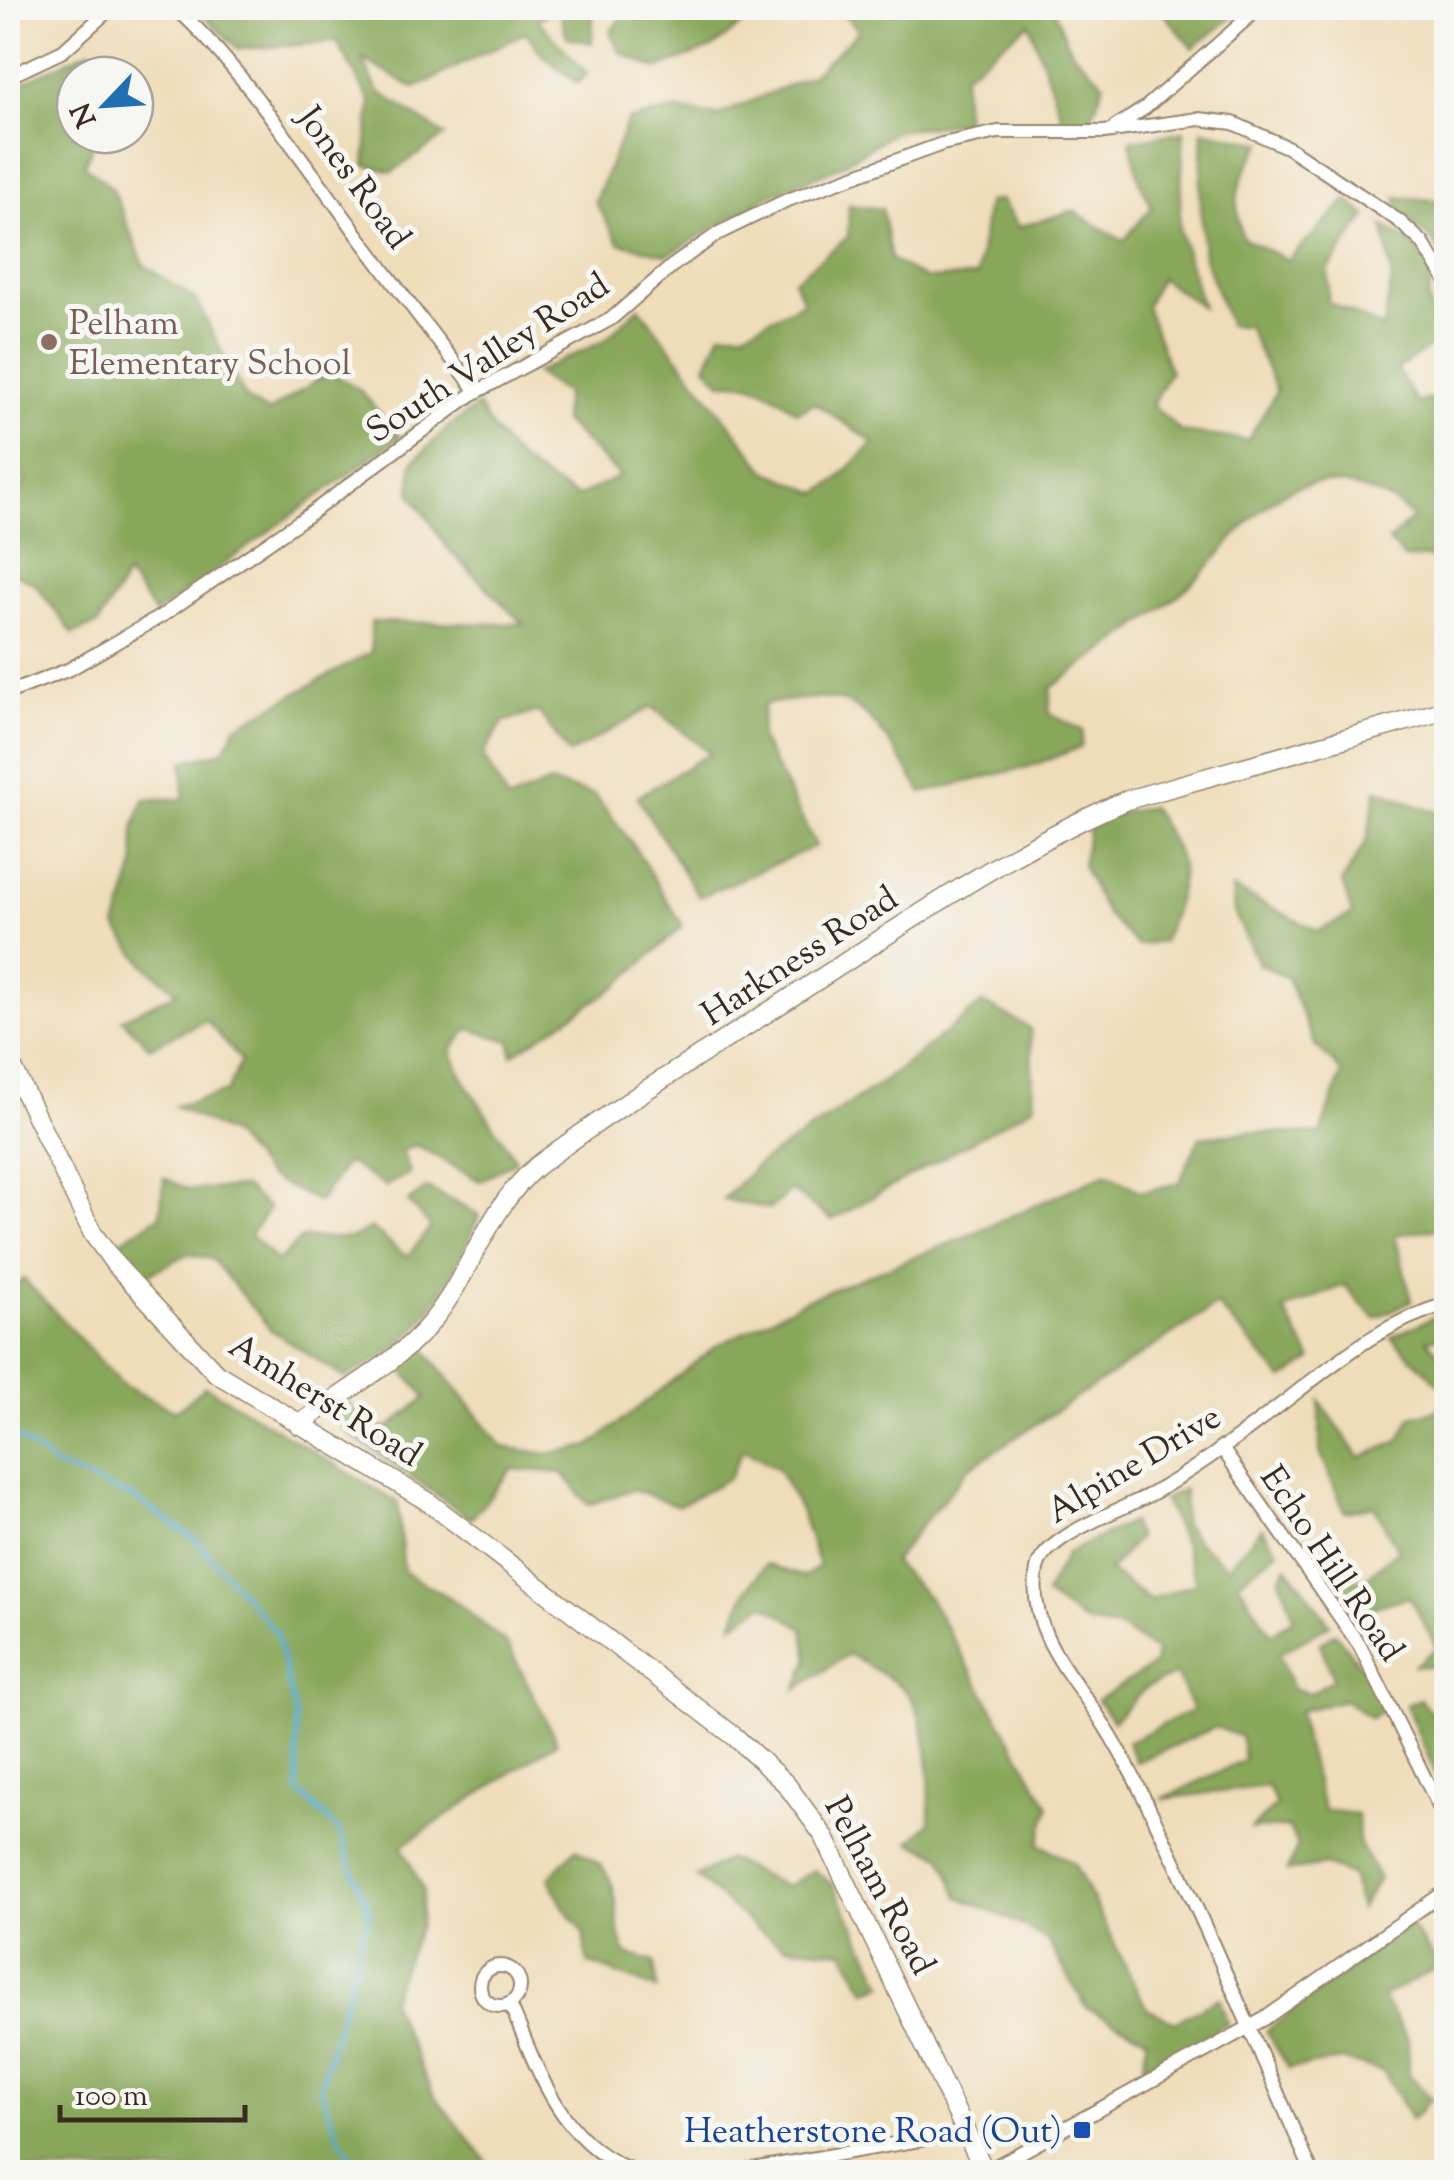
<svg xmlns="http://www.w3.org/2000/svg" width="1454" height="2180" viewBox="0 0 1454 2180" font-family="'Sorts Mill Goudy',serif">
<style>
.forest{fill:#88a75a;stroke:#62683c;stroke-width:2.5}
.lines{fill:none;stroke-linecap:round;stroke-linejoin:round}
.stream{stroke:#53acd1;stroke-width:4}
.minor-casing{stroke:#95846c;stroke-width:16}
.secondary-casing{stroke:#95846c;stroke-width:21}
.minor{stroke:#fff;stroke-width:12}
.secondary{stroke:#fff;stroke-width:18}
.education-dot{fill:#8d6e63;stroke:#f6f6f2;stroke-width:4}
.transit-dot{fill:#1a4fb4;stroke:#f6f6f2;stroke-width:4}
.labels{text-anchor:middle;stroke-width:10;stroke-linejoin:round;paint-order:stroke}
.street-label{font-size:35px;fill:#3b2a1e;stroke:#f6f6f2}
.education-label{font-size:35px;fill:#785e54;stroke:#f6f6f2;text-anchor:start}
.transit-label{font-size:35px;fill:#164399;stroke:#f6f6f2;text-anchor:end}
</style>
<rect width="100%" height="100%" fill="#f6f6f2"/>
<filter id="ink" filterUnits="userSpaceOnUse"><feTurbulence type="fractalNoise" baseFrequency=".01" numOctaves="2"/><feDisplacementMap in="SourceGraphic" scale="20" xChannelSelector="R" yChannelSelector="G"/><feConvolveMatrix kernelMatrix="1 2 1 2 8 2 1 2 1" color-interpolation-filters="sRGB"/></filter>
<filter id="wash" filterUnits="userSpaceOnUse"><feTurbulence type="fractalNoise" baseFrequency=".0048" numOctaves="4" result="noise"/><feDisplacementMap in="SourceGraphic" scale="40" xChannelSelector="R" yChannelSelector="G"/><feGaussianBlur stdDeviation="2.25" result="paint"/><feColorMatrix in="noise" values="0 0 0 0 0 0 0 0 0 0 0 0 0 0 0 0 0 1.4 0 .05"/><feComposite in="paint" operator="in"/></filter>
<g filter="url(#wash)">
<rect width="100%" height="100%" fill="#efddba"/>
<!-- forest -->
<path class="forest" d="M195,8H555L538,20L587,74L578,83L542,55L526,32L415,88L362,59L378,91L445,136L392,172L365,165L371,103L337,42L239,49Z
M558,8H593L592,43L567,37Z
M629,8H764L712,48L656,69L620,52L610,32Z
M838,8H1053L1071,51L1104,83L1089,125L1064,124L1029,23L963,75L965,122L896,131L837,168L771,195L668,255L619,243L595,201L628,120L675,110L717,116L812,75L859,31Z
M1159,8H1213L1234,16L1193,48Z
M90,50L110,75H75V135H98L84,165L112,188L144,265L195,299L246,399L268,412L330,372L360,390L400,437L155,614L127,575L98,624L73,634L35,584L8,570V495L25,485L8,442V90Z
M1203,130L1263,143C1239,175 1230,199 1243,238L1288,260L1347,200L1367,216L1328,270V302L1383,328L1392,279L1384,226L1411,243L1433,269L1428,298L1438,342L1397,369L1417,403L1446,393V584L1431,557L1406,559L1388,542L1413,518C1395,500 1385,497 1361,489C1272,460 1244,538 1188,587C1145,624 1096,655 1051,688L1049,713L1083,731L1081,747L1031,766L922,793C905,766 874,709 842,701C816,694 790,701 764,704L760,737L816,846L699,897L637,797L710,753L652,707L569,754L538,711L502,723L483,755L508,801L550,783L595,795L633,845L683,926L616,987L512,1055L511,1041L469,1029L451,1050L462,1077L516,1160L480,1181L416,1145L402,1151L410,1173L385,1186L347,1162L319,1202L268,1177L232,1135L175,1106L227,1092L241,1061L206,1020L150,1047L122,1019L177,992L144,964L116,927L135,866L134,828L144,799H184L183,762L223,751L237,726L371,652V622L523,624L449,550L411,494L412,463L448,427L478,406C507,455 527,470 577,497L620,476L563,421L565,393L535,373L604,341L639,307L766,471L818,493L836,481L874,443L815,403L797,412C776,394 750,378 722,383L706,366L721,332H744L803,302L794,280L848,237L849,205L882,209L891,260L926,279L977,276L987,202L1001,200L1018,227L1073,211L1123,241L1152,207L1140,182L1130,141L1184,131L1179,229L1202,307L1160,278L1146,306L1170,371L1152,405L1181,432L1248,440L1277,391L1247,326L1229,325L1204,257L1200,200Z
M1396,197L1446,201V261L1432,240L1400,214Z
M1377,789C1400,795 1426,815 1446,811V1227L1395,1235L1412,1301L1375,1318L1344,1285L1284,1310L1312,1360L1283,1379L1217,1305L966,1470C944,1503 914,1529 894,1563L929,1598L1049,1806L1039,1844L1074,1863L1147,2009L1175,2022L1219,1998L1228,2024L1143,2068L1147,2038L1087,2008L1047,1940L1016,1922L959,1897L942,1856L910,1842L930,1823C930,1785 931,1724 907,1693C897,1680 863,1663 848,1654L796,1690L809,1659L803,1628L764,1604L733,1624L746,1591L766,1564L804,1577L819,1566L801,1512L778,1469L743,1449L729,1478L678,1506L633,1489L588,1505L563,1473L512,1469L471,1519L354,1437L336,1419L346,1401L372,1429L390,1427L426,1397L398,1365L423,1347L503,1447L548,1454L590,1446L715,1347L808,1299L958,1240L1107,1173L1141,1192L1179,1183L1200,1137L1249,1132L1321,1134L1342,1072L1315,1045L1287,978L1258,963L1234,912L1232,888L1318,931L1352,914L1342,882L1367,840Z
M1151,807C1192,871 1187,872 1163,942L1137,945L1106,914L1082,865L1089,829L1107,816Z
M983,1003L1030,1028L1034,1106L832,1220L791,1190L770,1209L723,1199L757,1165L884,1081Z
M164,1178L189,1190L244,1187L269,1209L250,1235L277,1262L302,1238H352L371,1228L407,1257L431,1227L408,1202L427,1188L479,1215C461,1258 439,1308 404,1341C389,1356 364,1367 345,1378L271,1330L212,1259L188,1254L145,1276L115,1245L160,1216Z
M24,1279L124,1386L176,1411L205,1386L397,1502L404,1572L455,1601L508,1645L557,1742L402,1846L423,1890L420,1925L390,2001L433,2094L495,2172H8V1293Z
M1446,1315V1336L1427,1340L1446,1362V1666H1414L1437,1648L1409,1597L1353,1613L1332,1583L1366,1578L1398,1550L1374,1506L1345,1512L1320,1452V1401L1360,1458L1399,1441L1411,1417L1438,1410L1446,1391L1391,1337L1434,1317Z
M1184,1489L1183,1523L1199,1543L1228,1567L1262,1528L1278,1551L1238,1582L1271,1634L1294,1618L1280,1578L1287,1566L1330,1624L1279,1654L1293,1689L1312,1693L1333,1678L1320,1643L1335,1633L1370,1678L1385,1709L1370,1718L1345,1700L1299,1711L1304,1739L1324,1810L1357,1814L1358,1841L1379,1879L1360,1909L1351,1875L1325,1865L1287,1871L1298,1845L1288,1827L1251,1829L1276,1805L1267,1786L1162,1799L1244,1760L1241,1737L1216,1727L1136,1762L1127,1742L1193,1710L1176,1674L1145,1688L1113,1721L1097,1700L1154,1665L1156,1651L1119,1628L1086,1623L1045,1595L1067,1553L1131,1522L1138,1538L1109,1571L1150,1600L1196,1583L1185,1546L1163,1499Z
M1420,1699L1441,1725L1446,1723V1799L1406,1705Z
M576,1849C584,1855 597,1861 603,1868C623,1894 612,1927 626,1954L654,1962L657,1989L588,1963L583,1931L563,1906L549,1878Z
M728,1859L786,1887L814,1870L833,1885L884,1984L866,1991L844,1951L784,1946L754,1927L696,1877Z
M1409,1924L1440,1966L1382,1997L1408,2039L1409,2074L1431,2099L1411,2120L1384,2072L1342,2060L1289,2069L1266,2031Z"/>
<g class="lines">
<!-- stream -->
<path class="stream" d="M8,1430L56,1466L136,1499L196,1540L276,1632L296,1716L298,1791L338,1830L369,1912L320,2088L339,2137L361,2172"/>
</g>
</g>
<g filter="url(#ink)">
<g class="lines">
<!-- minor casing -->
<g class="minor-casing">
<path id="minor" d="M176,8C235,62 277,126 325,190C374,258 425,325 477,391
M8,77L63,51L111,8
M1115,127L1145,108L1259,8
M8,693L70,669L163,615L307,516L471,395L611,319L672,266L719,233L785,201L942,144L998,132H1104L1199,119L1233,123L1289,148L1399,221L1422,242L1446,280
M1221,1447L1360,1646L1446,1821
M480 1986a20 20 0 1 1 40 0a20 20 0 1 1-40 0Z
M510,2004C538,2070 562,2148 638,2172
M735,2172L966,2132
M985,2172L1264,2019L1446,1891
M1312,2172C1266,2068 1223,1962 1174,1860C1152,1814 1131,1768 1104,1725C1074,1677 1026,1632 1037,1569C1043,1535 1126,1509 1155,1492C1204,1464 1252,1427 1297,1392C1348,1353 1384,1323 1446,1304"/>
</g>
<!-- secondary casing -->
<g class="secondary-casing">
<path id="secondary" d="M8,1058L93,1234L115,1264L216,1373L427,1501L734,1736L786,1784L824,1836L985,2172
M299,1425C341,1392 400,1362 433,1320C472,1271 488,1208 537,1166C622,1102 715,1047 804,989C909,922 1012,848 1127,800L1446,710"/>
</g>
<!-- minor -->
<use href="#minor" class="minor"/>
<!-- secondary -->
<use href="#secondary" class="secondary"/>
</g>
</g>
<!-- markers -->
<circle class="education-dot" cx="49" cy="342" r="10"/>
<rect class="transit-dot" x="1072" y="2120" width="20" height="20" rx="5"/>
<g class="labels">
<!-- street labels -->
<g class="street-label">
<text transform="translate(355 177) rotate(54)" y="12">Jones Road</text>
<text transform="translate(487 357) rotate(-33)" y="12">South Valley Road</text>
<text transform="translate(799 955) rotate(-33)" y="12">Harkness Road</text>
<text transform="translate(326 1399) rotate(32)" y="12">Amherst Road</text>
<text transform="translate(1133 1463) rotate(-31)" y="12">Alpine Drive</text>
<text transform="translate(1333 1563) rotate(56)" y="12">Echo Hill Road</text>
<text transform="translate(881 1885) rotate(62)" y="12">Pelham Road</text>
</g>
<!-- education labels -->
<g class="education-label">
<text x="69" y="334">Pelham<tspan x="69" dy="40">Elementary School</tspan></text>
</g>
<!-- transit labels -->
<g class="transit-label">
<text x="1062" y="2142">Heatherstone Road (Out)</text>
</g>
</g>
<!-- margin -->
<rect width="1454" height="2180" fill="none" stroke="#f6f6f2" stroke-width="40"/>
<!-- north arrow -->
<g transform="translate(105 105) rotate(245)"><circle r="48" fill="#f6f6f2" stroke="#aba49d" stroke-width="2.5"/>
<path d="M0-8L18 38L0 25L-18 38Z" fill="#1f6fb2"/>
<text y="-15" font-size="28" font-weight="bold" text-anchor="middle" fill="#3b2a1e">N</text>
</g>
<!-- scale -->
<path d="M60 2105v15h185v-15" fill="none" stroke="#3b2a1e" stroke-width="5"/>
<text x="75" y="2105" font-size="30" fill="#3b2a1e" stroke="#f6f6f2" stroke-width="8" paint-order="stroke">100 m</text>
</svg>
